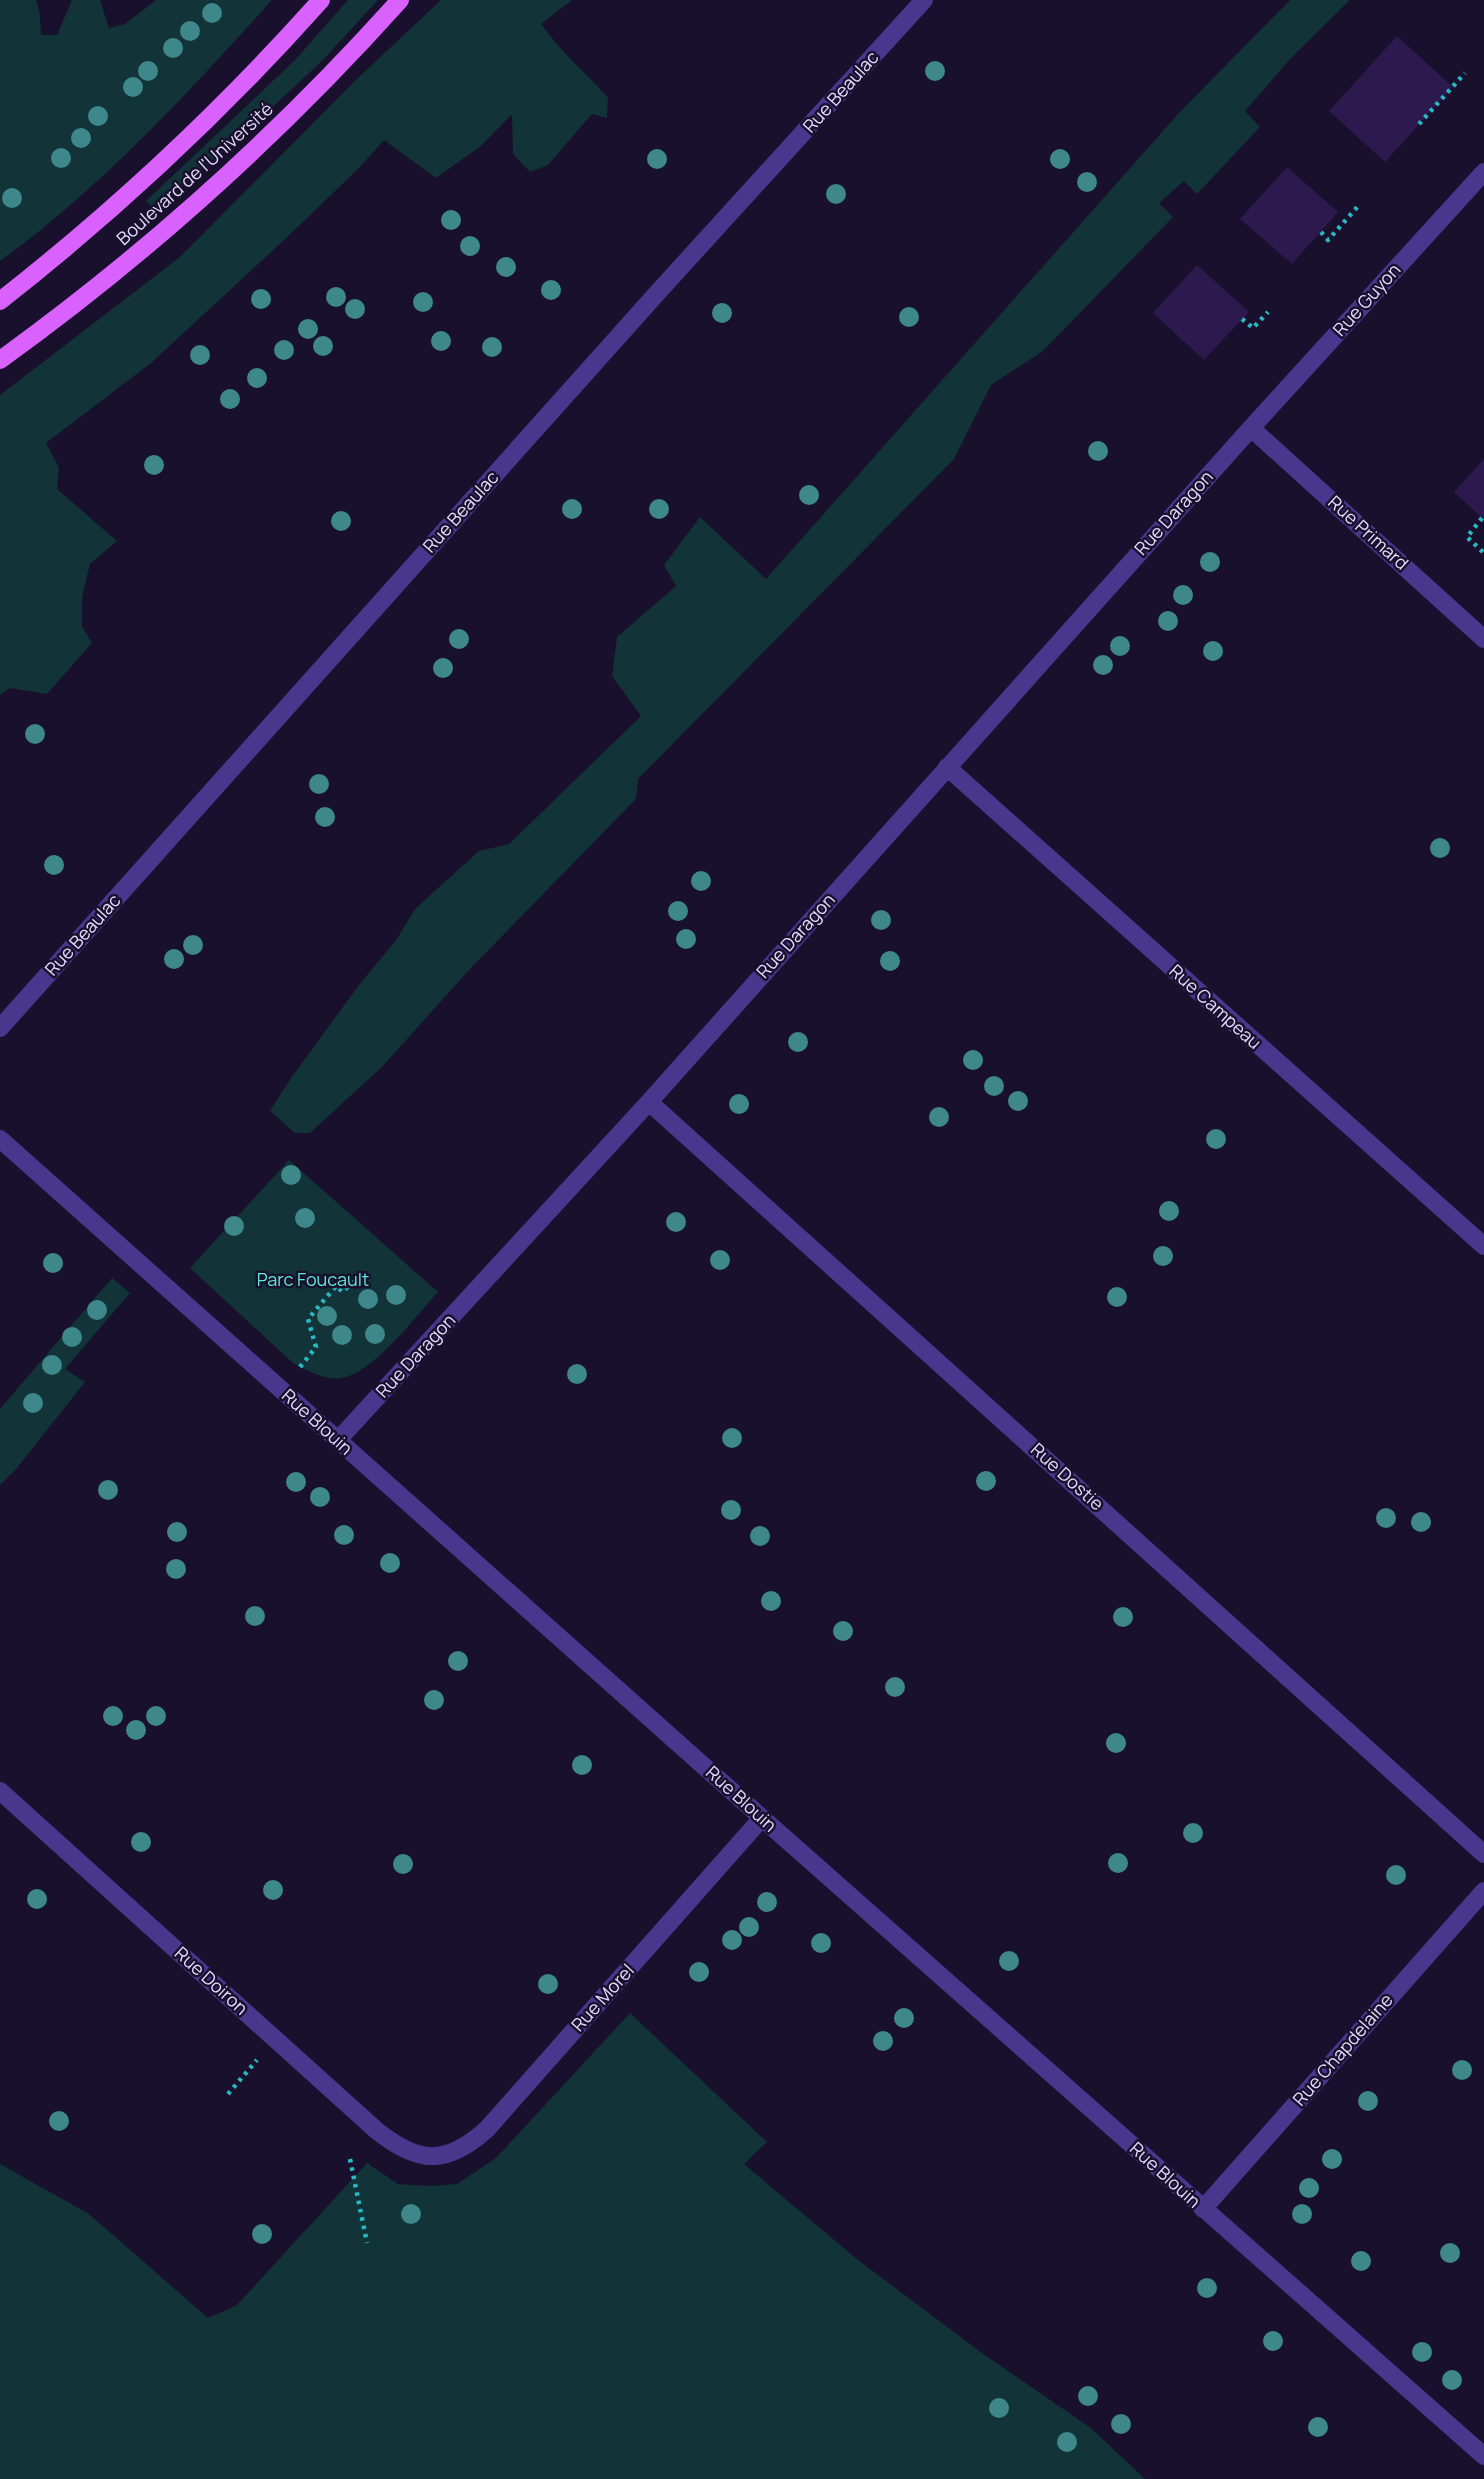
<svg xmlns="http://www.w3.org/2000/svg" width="1484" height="2479" viewBox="0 0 1484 2479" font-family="Manrope,sans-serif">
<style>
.green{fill:#123337}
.building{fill:#2c1a4e}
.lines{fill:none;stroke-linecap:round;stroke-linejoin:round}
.path{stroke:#29b9c5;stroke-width:4.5;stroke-dasharray:3.5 5;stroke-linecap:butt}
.minor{stroke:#47388e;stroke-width:18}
.major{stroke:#d962ff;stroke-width:18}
.tree{fill:#3e878b}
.labels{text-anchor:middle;stroke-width:5;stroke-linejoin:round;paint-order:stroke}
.street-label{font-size:18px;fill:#e4dbff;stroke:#18102c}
.park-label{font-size:18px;fill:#5ee8d8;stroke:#18102c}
</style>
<rect width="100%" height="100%" fill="#18102c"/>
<!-- green -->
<path class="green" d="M0,0H36L40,15L41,35H57L72,0H100L109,28L125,24L156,0H272C188,93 102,187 0,261Z
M348,0H378L323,60L249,129L155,211L146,201L294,61Z
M441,0H572L541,24C561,52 586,73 608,98L607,118L592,114L548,165L530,172L513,154L512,114L481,146L436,178L384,140L359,168L282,242L151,363L46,443L59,468L57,489L117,541L90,564L82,597V626L92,643L47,694L10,688L0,695V395L180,257L359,77Z
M1290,0H1350L1291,58L1245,111L1260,127L1197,194L1184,181L1159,203L1173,217L1043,351L991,385L954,459L638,779L636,799L467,972L383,1066L310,1133H295L270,1111L291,1078L359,985L397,939L415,909L479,851L509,844L641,716L612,676L617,637L676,586L664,565L700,517L766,579L1178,114Z
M289,1160L438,1292C416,1316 373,1374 341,1378C325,1381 308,1370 294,1364L190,1268Z
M112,1278L130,1293L65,1369L85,1382L17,1468L0,1485V1409Z
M630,2013L767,2142L744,2164L858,2260L982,2353L1091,2428L1145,2479H0V2164L89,2214L208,2318L237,2305L367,2163L398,2184L429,2186L457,2184L496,2158Z"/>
<!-- building -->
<path class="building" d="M1397,36L1453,87L1385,162L1329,111Z
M1287,167L1338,212L1292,264L1240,219Z
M1197,265L1249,312L1204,360L1153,313Z
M1484,459V520L1454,492Z"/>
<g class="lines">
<!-- path -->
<path class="path" d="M1419,124L1465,73
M1321,232L1328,240L1360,204
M1242,319L1253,328L1268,312
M1482,518L1467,537L1484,553
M300,1367L316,1347L308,1319L336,1286L343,1292L357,1276
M228,2094L257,2060
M350,2159L367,2243"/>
<!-- minor -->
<path class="minor" d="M1251,428L1484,639
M947,767L1484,1246
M0,1028L659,291L924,0
M649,1102L1484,1854
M0,1139L762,1818L1484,2456
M338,1440L649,1102L1251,428L1484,172
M0,1791L376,2130C418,2164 446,2166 487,2129L762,1818
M1203,2209L1484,1891"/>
<!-- major -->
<path class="major" d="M0,301C116,210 223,110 321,0
M0,360C147,254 279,135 400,0"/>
</g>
<!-- trees -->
<g class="tree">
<circle cx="212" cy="13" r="10"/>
<circle cx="190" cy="31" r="10"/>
<circle cx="173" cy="48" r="10"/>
<circle cx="148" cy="71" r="10"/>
<circle cx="935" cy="71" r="10"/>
<circle cx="133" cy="87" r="10"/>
<circle cx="98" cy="116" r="10"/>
<circle cx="81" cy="138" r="10"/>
<circle cx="61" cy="158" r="10"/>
<circle cx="657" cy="159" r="10"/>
<circle cx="1060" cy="159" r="10"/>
<circle cx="1087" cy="182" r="10"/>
<circle cx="836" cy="194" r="10"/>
<circle cx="12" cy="198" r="10"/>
<circle cx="451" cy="220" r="10"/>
<circle cx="470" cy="246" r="10"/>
<circle cx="506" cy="267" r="10"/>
<circle cx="551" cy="290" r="10"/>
<circle cx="336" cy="297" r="10"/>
<circle cx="261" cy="299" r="10"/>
<circle cx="423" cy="302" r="10"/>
<circle cx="355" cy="309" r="10"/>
<circle cx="722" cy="313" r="10"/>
<circle cx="909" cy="317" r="10"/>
<circle cx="308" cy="329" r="10"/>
<circle cx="441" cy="341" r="10"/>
<circle cx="323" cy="346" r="10"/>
<circle cx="492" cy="347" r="10"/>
<circle cx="284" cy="350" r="10"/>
<circle cx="200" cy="355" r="10"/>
<circle cx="257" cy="378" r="10"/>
<circle cx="230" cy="399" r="10"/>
<circle cx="1098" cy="451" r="10"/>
<circle cx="154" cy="465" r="10"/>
<circle cx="809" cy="495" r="10"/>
<circle cx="572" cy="509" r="10"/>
<circle cx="659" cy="509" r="10"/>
<circle cx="341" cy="521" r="10"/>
<circle cx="1210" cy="562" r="10"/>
<circle cx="1183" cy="595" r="10"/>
<circle cx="1168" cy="621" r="10"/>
<circle cx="459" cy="639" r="10"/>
<circle cx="1120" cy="646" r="10"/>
<circle cx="1213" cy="651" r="10"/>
<circle cx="1103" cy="665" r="10"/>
<circle cx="443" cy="668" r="10"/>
<circle cx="35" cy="734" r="10"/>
<circle cx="319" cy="784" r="10"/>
<circle cx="325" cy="817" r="10"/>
<circle cx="1440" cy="848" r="10"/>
<circle cx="54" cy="865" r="10"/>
<circle cx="701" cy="881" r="10"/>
<circle cx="678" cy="911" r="10"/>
<circle cx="881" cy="920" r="10"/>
<circle cx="686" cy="939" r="10"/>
<circle cx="193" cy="945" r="10"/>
<circle cx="174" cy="959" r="10"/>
<circle cx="890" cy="961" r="10"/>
<circle cx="798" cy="1042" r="10"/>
<circle cx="973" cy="1060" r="10"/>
<circle cx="994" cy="1086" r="10"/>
<circle cx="1018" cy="1101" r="10"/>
<circle cx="739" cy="1104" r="10"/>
<circle cx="939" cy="1117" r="10"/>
<circle cx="1216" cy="1139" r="10"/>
<circle cx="291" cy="1175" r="10"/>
<circle cx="1169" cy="1211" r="10"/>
<circle cx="305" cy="1218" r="10"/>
<circle cx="676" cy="1222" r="10"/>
<circle cx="234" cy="1226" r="10"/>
<circle cx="1163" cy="1256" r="10"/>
<circle cx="720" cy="1260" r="10"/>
<circle cx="53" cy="1263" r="10"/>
<circle cx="396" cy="1295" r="10"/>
<circle cx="1117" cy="1297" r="10"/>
<circle cx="368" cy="1299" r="10"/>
<circle cx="97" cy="1310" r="10"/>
<circle cx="327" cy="1316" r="10"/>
<circle cx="375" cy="1334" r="10"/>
<circle cx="342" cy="1335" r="10"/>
<circle cx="72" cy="1337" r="10"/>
<circle cx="52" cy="1365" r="10"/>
<circle cx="577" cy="1374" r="10"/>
<circle cx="33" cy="1403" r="10"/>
<circle cx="732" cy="1438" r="10"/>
<circle cx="986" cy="1481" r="10"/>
<circle cx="296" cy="1482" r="10"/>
<circle cx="108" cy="1490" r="10"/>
<circle cx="320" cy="1497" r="10"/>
<circle cx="731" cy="1510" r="10"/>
<circle cx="1386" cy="1518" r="10"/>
<circle cx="1421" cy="1522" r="10"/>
<circle cx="177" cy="1532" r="10"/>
<circle cx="344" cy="1535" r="10"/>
<circle cx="760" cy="1536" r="10"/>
<circle cx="390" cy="1563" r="10"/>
<circle cx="176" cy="1569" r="10"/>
<circle cx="771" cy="1601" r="10"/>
<circle cx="255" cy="1616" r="10"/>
<circle cx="1123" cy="1617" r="10"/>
<circle cx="843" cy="1631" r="10"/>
<circle cx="458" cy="1661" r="10"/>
<circle cx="895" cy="1687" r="10"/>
<circle cx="434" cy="1700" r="10"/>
<circle cx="113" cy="1716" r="10"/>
<circle cx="156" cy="1716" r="10"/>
<circle cx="136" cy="1730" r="10"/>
<circle cx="1116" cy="1743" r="10"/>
<circle cx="582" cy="1765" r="10"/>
<circle cx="1193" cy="1833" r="10"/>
<circle cx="141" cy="1842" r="10"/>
<circle cx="1118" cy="1863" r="10"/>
<circle cx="403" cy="1864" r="10"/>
<circle cx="1396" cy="1875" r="10"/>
<circle cx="273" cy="1890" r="10"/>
<circle cx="37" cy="1899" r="10"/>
<circle cx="767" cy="1902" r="10"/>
<circle cx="749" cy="1927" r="10"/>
<circle cx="732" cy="1940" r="10"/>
<circle cx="821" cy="1943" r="10"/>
<circle cx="1009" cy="1961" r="10"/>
<circle cx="699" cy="1972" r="10"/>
<circle cx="548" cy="1984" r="10"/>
<circle cx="904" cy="2018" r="10"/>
<circle cx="883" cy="2041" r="10"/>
<circle cx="1462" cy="2070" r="10"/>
<circle cx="1368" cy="2101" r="10"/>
<circle cx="59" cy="2121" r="10"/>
<circle cx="1332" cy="2159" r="10"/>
<circle cx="1309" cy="2188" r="10"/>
<circle cx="411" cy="2214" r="10"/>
<circle cx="1302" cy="2214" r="10"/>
<circle cx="262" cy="2234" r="10"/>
<circle cx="1450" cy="2253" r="10"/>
<circle cx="1361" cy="2261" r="10"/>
<circle cx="1207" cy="2288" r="10"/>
<circle cx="1273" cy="2341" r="10"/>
<circle cx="1422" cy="2352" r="10"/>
<circle cx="1452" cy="2380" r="10"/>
<circle cx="1088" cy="2396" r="10"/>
<circle cx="999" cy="2408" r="10"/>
<circle cx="1121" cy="2424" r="10"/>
<circle cx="1318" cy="2427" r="10"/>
<circle cx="1067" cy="2442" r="10"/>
</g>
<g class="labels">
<!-- street labels -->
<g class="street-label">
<text transform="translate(841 92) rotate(-48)" y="6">Rue Beaulac</text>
<text transform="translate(195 174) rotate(-42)" y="6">Boulevard de l'Université</text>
<text transform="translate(1367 300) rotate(-48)" y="6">Rue Guyon</text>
<text transform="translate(461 512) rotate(-48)" y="6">Rue Beaulac</text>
<text transform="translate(1174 513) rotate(-48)" y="6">Rue Daragon</text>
<text transform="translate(1368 533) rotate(42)" y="6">Rue Primard</text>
<text transform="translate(83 935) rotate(-48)" y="6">Rue Beaulac</text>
<text transform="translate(796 936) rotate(-48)" y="6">Rue Daragon</text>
<text transform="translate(1215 1007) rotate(42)" y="6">Rue Campeau</text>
<text transform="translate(416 1356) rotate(-47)" y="6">Rue Daragon</text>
<text transform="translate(317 1422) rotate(42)" y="6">Rue Blouin</text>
<text transform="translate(1067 1477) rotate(42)" y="6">Rue Dostie</text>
<text transform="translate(741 1799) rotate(42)" y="6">Rue Blouin</text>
<text transform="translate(211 1981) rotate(42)" y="6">Rue Doiron</text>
<text transform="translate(603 1998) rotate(-48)" y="6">Rue Morel</text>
<text transform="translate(1343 2050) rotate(-49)" y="6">Rue Chapdelaine</text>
<text transform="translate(1165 2175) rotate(42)" y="6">Rue Blouin</text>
</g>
<!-- park labels -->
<g class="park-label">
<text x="313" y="1286">Parc Foucault</text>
</g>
</g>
</svg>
